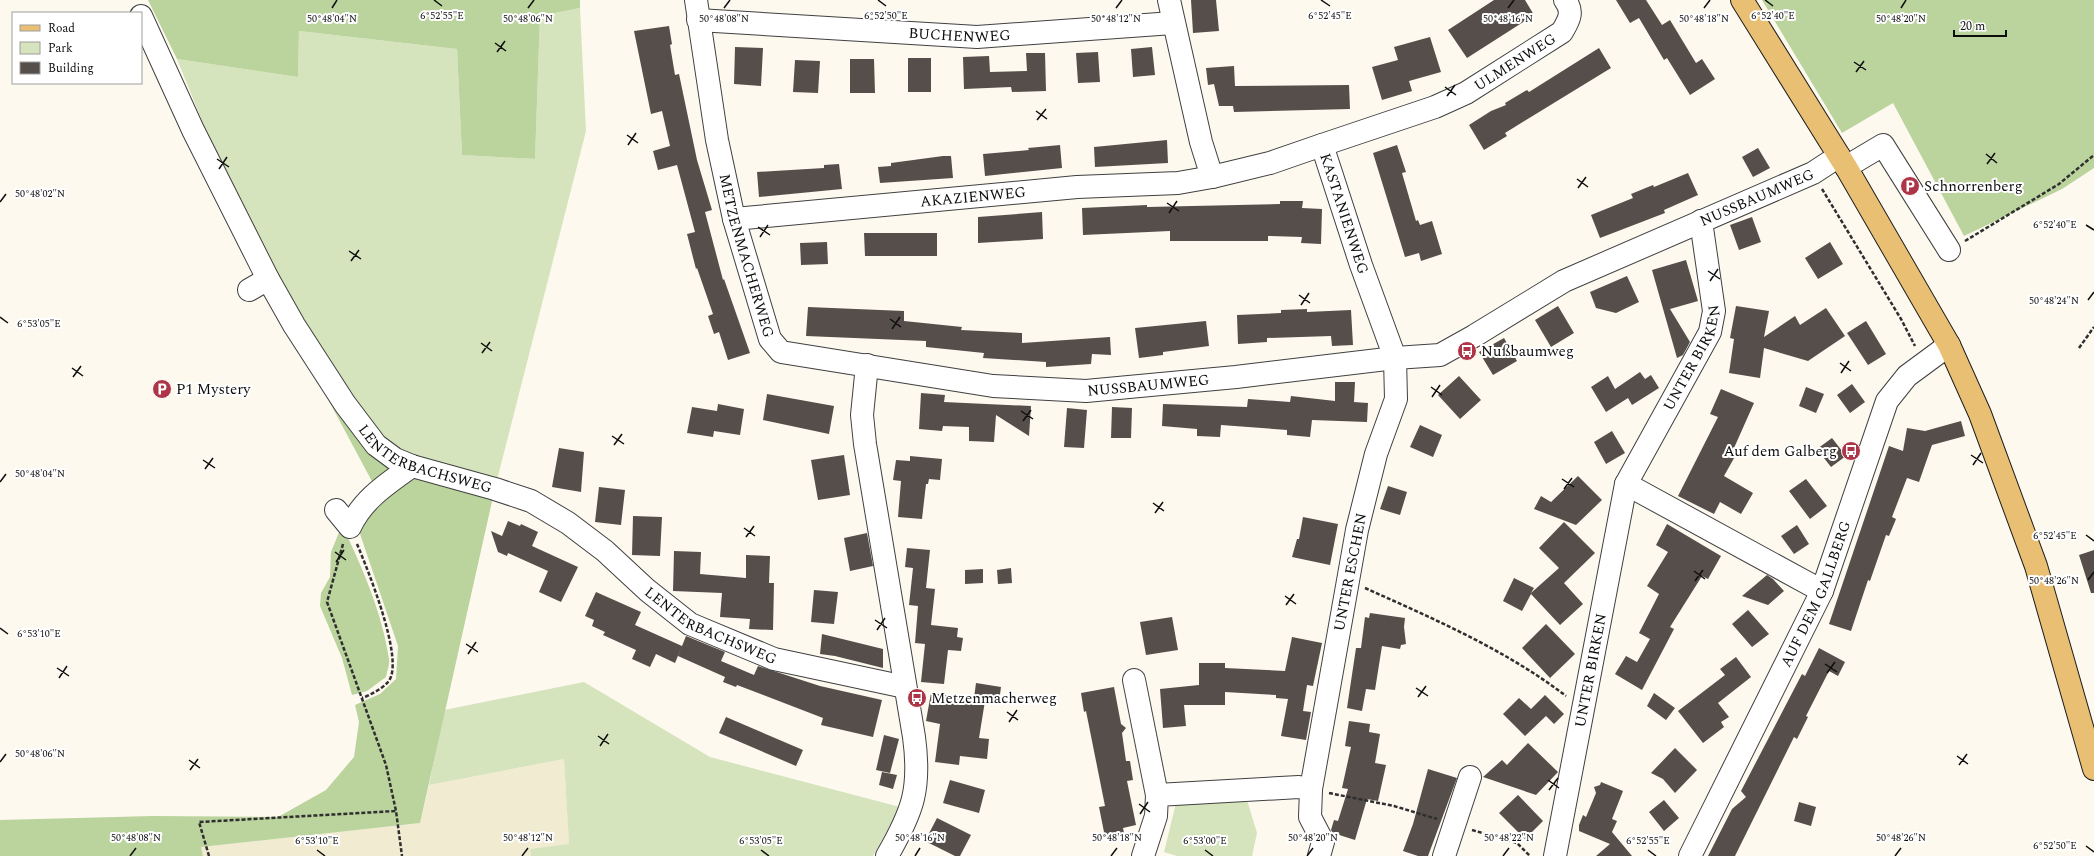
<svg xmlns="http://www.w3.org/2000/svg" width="2094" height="856" viewBox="0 0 2094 856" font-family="Spectral,serif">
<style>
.farmland{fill:#f1ebd2}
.green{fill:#d5e4bc}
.forest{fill:#bbd39d}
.building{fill:#554e4b}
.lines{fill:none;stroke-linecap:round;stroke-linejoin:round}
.minor-casing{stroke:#404040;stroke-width:24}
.major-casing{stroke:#1e1e1e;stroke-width:24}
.path{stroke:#2f2f2f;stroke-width:2.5;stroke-dasharray:4 2;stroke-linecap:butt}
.minor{stroke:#fff;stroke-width:22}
.major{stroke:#e9c073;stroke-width:22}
.ticks{fill:none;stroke:#0d0d0d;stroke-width:1.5}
.labels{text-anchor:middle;stroke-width:4;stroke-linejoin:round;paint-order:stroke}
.street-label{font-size:15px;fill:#0d0d0d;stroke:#fff}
.poi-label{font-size:15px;fill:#0d0d0d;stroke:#fff;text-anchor:start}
.ticks-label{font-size:10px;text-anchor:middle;fill:#0d0d0d;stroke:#fff;stroke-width:4;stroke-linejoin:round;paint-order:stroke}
</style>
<rect width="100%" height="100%" fill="#fdf9ef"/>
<!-- farmland -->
<path class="farmland" d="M564,759L569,845L530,849L531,856H203L200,847L420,823L429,785Z"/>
<!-- green -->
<path class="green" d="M580,8L586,131L496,484L398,450L376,435L332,368L271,265L219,163L177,59L298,77L299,31L457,49L462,155L535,159L540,16Z
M584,682L710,757L900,807L873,856H531L530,849L569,844L564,759L429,785L444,710Z
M1246,797L1257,833L1252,856H1177L1164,852L1176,803Z"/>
<!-- forest -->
<path class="forest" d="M148,0H580V8L540,16L535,159L462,155L457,49L299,31L298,77L177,59Z
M1762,0H2094V168L2062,189L1964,236L1893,103L1842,133Z
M307,360L402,470L375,487Z
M417,473L493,497L420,823L201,847L203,856H0V820L153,816L278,817L326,790L354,757L359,722L355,705L380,694L396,679L398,646L357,525L372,504Z
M342,525C362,567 382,612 389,659C390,664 387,671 386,677L367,691L352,695L342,658L320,606L321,593L330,577L331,552Z"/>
<!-- building -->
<path class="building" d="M1191,0H1216L1219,31L1193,33Z
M1494,0H1525L1534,15L1467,58L1448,30Z
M1616,0H1646L1662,25L1670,20L1696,63L1702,59L1715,79L1690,95L1667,58L1664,60L1639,18L1630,23Z
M669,26L672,44L670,45L675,75L679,74L697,160L712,210L705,212L723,280L724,279L750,353L728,360L719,332L714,334L708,316L713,314L697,268L696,269L687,234L695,232L677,165L658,170L653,151L670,146L662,111L651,114L634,31Z
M1430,37L1441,72L1409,81L1412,91L1382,100L1372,67L1398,60L1394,47Z
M735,47L763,48L761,86L734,84Z
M1152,47L1155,75L1133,77L1131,49Z
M1599,48L1611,68L1505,133L1507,136L1484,150L1469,125L1491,111L1506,105L1505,103L1527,90L1529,92Z
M1098,52L1100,82L1078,83L1076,53Z
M1026,53H1045L1046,91L1012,92L1011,87L964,89L963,57L989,56L990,72L1027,71Z
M908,58H931V92H908Z
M850,59H874L875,93H850Z
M795,60L820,61L818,93L793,92Z
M1234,66L1235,86L1349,85L1350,109L1234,112L1233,106H1219L1214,84L1208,85L1206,68Z
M1167,140L1168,163L1095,167L1094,147Z
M1060,145L1062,168L985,176L983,154L1029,150L1028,148Z
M1397,145L1406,172L1402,173L1416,221L1418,220L1420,225L1432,221L1442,254L1421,261L1419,253L1405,257L1373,153Z
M1758,148L1770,168L1753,177L1742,157Z
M943,156H951L953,178L880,183L878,167L891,166V163Z
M839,164L842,189L759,197L757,172L824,168V165Z
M1688,173L1698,195L1664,210L1665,213L1600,238L1591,215L1633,198L1631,194L1653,185L1654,187Z
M1280,201H1303L1302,208L1322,209L1321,244L1301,243L1302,237L1268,236V241H1170V231L1083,235L1082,208L1147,205V207L1280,204Z
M1042,212L1043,239L978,243V217Z
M1752,217L1761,242L1739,250L1730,225Z
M864,233H937V256H865Z
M827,242L828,264L801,265L800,243Z
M1830,242L1843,264L1818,279L1805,258Z
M1686,260L1698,301L1670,309L1690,342L1683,355L1677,358L1652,270Z
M1627,276L1639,302L1616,313L1596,308L1590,292Z
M1558,306L1574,333L1551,347L1535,320Z
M1736,306L1769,311L1764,337L1795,316L1800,325L1826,308L1845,336L1808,361L1764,348L1760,378L1729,373L1734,339L1730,338Z
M808,307L904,311V321L962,327L961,330L1022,333V343L1110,337L1111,355L1092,354L1091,364L1046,367V362L983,358L984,353L926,347V341L806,336Z
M1307,309V312L1351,310L1353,345L1332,346L1331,336L1267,338V342L1238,344L1237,315L1281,313V310Z
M1206,321L1209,346L1163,352V355L1139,358L1135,328Z
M1866,321L1886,354L1868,365L1847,333Z
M1504,338L1517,361L1493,375L1479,352Z
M1640,372L1645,379L1651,375L1659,388L1632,405L1628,398L1606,412L1591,387L1608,376L1615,389Z
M1459,376L1481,400L1460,419L1438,395Z
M1335,382H1355L1354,402L1368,403L1367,422L1312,420L1310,437L1287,435V430L1221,425L1220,437L1197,436V429L1162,426L1163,404L1247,407L1248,399L1290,402L1291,396L1335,401Z
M1852,384L1865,402L1850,413L1837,395Z
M1806,387L1824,394L1816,413L1799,406Z
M1721,389L1754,403L1734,448L1738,451L1724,476L1753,493L1741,514L1720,502L1714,514L1678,496L1718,417L1710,414Z
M921,393L945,395L944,402L1031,406L1029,436L996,415L994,442L969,441V427L943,426L942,431L919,429Z
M767,394L834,406L829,434L763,420Z
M718,404L744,409L740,435L714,431L713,437L687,433L692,407L717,411Z
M1112,407L1132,408L1131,438H1111Z
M1067,408L1087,410L1084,448L1064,447Z
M1961,421L1965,436L1932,445L1919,482L1907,478L1892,517L1896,519L1889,536L1886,535L1870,581L1868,580L1851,631L1829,624L1889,446L1903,451L1907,428L1925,431Z
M1420,425L1442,435L1433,457L1410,447Z
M1612,431L1625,453L1606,464L1594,442Z
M1832,438L1846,456L1831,467L1817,449Z
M559,448L584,452L581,492L552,487Z
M844,455L850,495L818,500L811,460Z
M910,456L942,459L940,480L929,479L928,484H926L922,519L898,517L901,481L893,480L896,460L910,461Z
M1578,476L1602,500L1576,525L1534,509L1541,496L1551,502Z
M1806,479L1827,506L1810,519L1789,491Z
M1388,486L1407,492L1400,515L1380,509Z
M599,487L625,490L621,525L595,522Z
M633,516L662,517L660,556L632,555Z
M1303,517L1338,524L1330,565L1292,557L1297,539H1299Z
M508,521L520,526L521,524L538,532L532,546L578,567L561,602L539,592L548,571L508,553L507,556L498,552L491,531L502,536Z
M1564,522L1595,553L1564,583L1583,604L1560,625L1531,594L1522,611L1503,601L1514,578L1534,588L1531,593L1559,568L1539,548Z
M1667,524L1721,556L1708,579L1702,576L1670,627L1674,629L1642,690L1615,674L1626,656L1637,662L1650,639L1639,633L1659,594L1647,586L1668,552L1656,545Z
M1797,525L1809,544L1794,554L1781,536Z
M867,533L873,566L850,571L844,538Z
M907,548L930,550L926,588L935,589L931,625L958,628L957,637L963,638L961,651L948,650L944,684L921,682L925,644L915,643L918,606L909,605L913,568L905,567Z
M2094,550V593H2091L2079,555Z
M674,551L701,552L700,574L746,578V555L770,556L769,583H774L773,630L749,629L750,619L720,617L722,593L673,591Z
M1011,568L1012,583L998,584L997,570Z
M983,569V583L965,584V570Z
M1767,575L1773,579L1784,591L1768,605L1742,596Z
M814,590L838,592L834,624L811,622Z
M596,592L641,612L635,625L682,646L675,663L656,654L650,667L632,659L636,650L603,635L605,632L592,626L594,620L585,616Z
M1748,610L1769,634L1752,647L1732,624Z
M1370,613L1405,618L1404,627L1406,644L1401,645L1400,649L1382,646L1375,690L1366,689L1362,711L1347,708L1356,648H1361L1365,617L1369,618Z
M1172,617L1178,650L1146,655L1140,622Z
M1546,624L1575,654L1550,678L1522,648Z
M822,634L883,649V668L835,656L820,654Z
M686,636L725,652L721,661L754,675L758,666L820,686L882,700L873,737L821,725L823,718L737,685L736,687L723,682L725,677L678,656Z
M1292,637L1322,643L1313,686L1307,685L1303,711L1311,712L1306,740L1281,736L1288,699L1276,698V695L1225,692V705H1184L1186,726L1163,728L1160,689L1199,685V663H1225V668L1285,671Z
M1819,648L1845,662L1838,676L1829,671L1806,716L1808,717L1797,739L1794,737L1735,856H1708L1732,809L1746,797L1741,791L1802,674L1805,676Z
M1736,657L1751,677L1718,703L1729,717L1721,722L1724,727L1703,743L1678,711L1725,675L1720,669Z
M976,683L1001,687L999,702L974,698Z
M1114,687L1121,724L1126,728L1122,733L1126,761H1130L1133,780L1127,781L1136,825L1123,828L1124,833L1105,837L1099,807L1105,806L1086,711L1084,712L1081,693Z
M931,693L985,701L979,738L989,739L987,759L960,756L959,765L935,762L940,724L926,721Z
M1654,693L1675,708L1666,720L1647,706Z
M1545,695L1564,714L1554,724L1546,716L1525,736L1503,714L1519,698L1531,709Z
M726,717L803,750L796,766L719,733Z
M1349,721L1370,724L1369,732L1380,734L1375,763L1386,765L1378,801L1367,799L1355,840L1333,833L1331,830L1334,820L1338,821L1348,789L1342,788L1351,747L1345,746Z
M884,735L899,739L890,773L876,770Z
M1528,743L1558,772L1536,795L1483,777L1502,760L1507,765Z
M1675,748L1697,770L1675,793L1663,779L1651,773Z
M1428,769L1457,778L1428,856H1418L1403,851L1413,824Z
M882,772L897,775L893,789L879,785Z
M950,780L985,790L979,813L943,803Z
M1601,782L1623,791L1612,819L1617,821L1612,832L1632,856H1596L1610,844L1579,831V825L1583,815L1586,817L1596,793L1594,787L1600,785Z
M1518,795L1543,821L1525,839L1499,813Z
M1664,800L1679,818L1664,831L1649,812Z
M1799,802L1816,807L1811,826L1794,821Z
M937,818L971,835L960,856H955L925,841Z"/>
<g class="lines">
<!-- minor casing -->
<g class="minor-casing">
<g id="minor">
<path id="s1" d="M696,0L717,140L734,219L770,339L781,352L993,386L1086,391L1236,377L1395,358L1440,355L1474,336L1564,281L1813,173L1839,156"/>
<path id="s2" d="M1169,0L1201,142L1212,177L1270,163L1322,145L1361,265L1395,358L1396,399L1376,454L1357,530L1311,789L1310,817L1323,842L1319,856"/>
<path id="s3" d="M141,16L193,130L268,279L294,325L345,404L376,445L395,459L412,466L495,489L531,501L568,523L605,551L647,590L690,624L774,659L905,687"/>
<path id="s4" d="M698,20L977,37L1173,23"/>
<path id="s5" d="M1322,145L1435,107L1466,93L1562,32C1569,20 1574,12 1565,0"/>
<path d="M1846,167L1883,145L1949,250"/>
<path id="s6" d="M734,219L1077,187L1178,183L1212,177"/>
<path d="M249,290L268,279"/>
<path d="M867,365L862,415L865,444L914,737C921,789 913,811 887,856"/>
<path d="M1626,484L1822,591"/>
<path d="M336,510L350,527C363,499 387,484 412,466"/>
<path d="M1134,680L1157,795"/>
<path d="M1143,856L1156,816L1157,795L1299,787L1311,789"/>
<path d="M1444,856L1470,777"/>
<path id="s7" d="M1555,856L1626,484L1710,332L1714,311L1701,221"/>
<path id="s8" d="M1690,856L1822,591L1887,401L1907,376L1949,345"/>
</g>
</g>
<!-- major casing -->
<g class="major-casing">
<path id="major" d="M1742,0L1846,167L1949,345L1980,414L2036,566L2094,769"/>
</g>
<!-- path -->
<path class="path" d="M1822,189L1901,319L1915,346
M1965,241L2059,184L2094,155
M2079,348L2094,327
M343,544L327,602L386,765L396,811L402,856
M357,544C367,568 406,662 388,682C382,689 370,695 362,698
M1365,588C1434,619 1506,650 1566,696
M1329,793L1394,806L1437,819
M1472,830L1517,843L1530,856
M209,856L199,822L396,811"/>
<!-- minor -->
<use href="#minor" class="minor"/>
<!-- major -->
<use href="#major" class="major"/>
</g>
<!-- ticks -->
<path class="ticks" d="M434,0L442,6M878,0L886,6M1321,0L1330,6M1765,0L1773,6M332,8L337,0M528,8L534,0M724,8L730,0M1116,8L1122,0M1508,8L1514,0M1704,8L1710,0M1901,8L1906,0M495,43L506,51M497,52L505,41M1854,62L1866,70M1856,72L1864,61M1445,87L1456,95M1447,96L1455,85M1036,111L1047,119M1037,120L1046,109M627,135L638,143M628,145L636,133M1986,154L1997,163M217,159L229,167M1987,164L1995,153M219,169L227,157M1577,179L1588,187M1578,188L1586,177M0,202L6,194M1167,203L1179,211M1169,213L1177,201M2086,225L2094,230M758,227L770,235M760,237L768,225M349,251L361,259M351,261L359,250M1708,271L1720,279M1710,281L1718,269M1299,295L1310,303M2088,300L2094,292M1301,305L1309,293M0,317L8,323M890,319L901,327M892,329L900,317M481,343L492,351M482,353L490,342M1840,363L1851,371M72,368L83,376M1841,373L1849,361M73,377L81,366M1431,387L1442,395M1432,397L1440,385M1021,411L1033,419M1023,421L1031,410M612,436L624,444M614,445L622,434M1971,455L1983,463M203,460L215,468M1973,465L1981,453M205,469L213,458M1562,479L1574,487M0,482L6,474M1564,489L1572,478M1153,503L1164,511M1155,513L1163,502M744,528L755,536M2086,535L2094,541M746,537L754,526M335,552L346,560M336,562L344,550M1694,571L1705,579M2088,580L2094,572M1695,581L1703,570M1285,596L1296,604M1286,605L1294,594M875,620L887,628M0,628L8,634M877,630L885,618M466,644L478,652M468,654L476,642M1825,664L1837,672M57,668L69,676M1827,673L1835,662M59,678L67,666M1416,688L1428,696M1418,697L1426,686M1007,712L1018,720M1009,722L1017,710M598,736L609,744M600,746L608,734M1957,756L1968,764M189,760L200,768M0,762L6,754M1959,765L1967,754M190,770L198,759M1548,780L1559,788M1549,790L1558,778M1139,804L1150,812M1140,814L1148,802M2086,846L2094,852M317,850L325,856M761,850L769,856M1205,850L1213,856M1648,850L1656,856M130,856L136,848M522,856L528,848M915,856L920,848M1111,856L1117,848M1307,856L1313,848M1503,856L1509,848M1895,856L1901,848"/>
<!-- icons -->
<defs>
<g id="parking-disc" transform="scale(1)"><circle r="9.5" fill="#ae3547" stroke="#fff"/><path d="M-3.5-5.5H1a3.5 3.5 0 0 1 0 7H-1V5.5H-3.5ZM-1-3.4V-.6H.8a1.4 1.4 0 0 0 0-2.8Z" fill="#fff"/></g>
<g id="bus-disc" transform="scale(1)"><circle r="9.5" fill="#ae3547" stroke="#fff"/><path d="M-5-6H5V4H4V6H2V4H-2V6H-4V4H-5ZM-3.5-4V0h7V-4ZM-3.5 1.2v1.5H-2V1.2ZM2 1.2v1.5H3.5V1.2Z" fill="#fff"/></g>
</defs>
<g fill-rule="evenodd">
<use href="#parking-disc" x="1910" y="186"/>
<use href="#bus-disc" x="1467" y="351"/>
<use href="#parking-disc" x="162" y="389"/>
<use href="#bus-disc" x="1851" y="451"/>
<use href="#bus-disc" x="917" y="698"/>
</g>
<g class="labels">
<!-- street labels -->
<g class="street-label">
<text dy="5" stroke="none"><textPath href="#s4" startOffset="262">BUCHENWEG</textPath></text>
<text dy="5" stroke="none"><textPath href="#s5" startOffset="211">ULMENWEG</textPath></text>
<text dy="5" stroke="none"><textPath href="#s1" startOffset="1383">NUSSBAUMWEG</textPath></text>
<text dy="5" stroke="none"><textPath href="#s6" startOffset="240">AKAZIENWEG</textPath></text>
<text dy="5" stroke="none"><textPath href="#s2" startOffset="369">KASTANIENWEG</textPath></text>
<text dy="5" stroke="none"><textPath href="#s1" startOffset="261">METZENMACHERWEG</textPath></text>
<text dy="5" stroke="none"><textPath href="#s7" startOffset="522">UNTER BIRKEN</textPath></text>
<text dy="5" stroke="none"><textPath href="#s1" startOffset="735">NUSSBAUMWEG</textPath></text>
<text dy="5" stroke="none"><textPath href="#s3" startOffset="541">LENTERBACHSWEG</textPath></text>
<text transform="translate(1350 572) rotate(-79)" y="5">UNTER ESCHEN</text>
<text dy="5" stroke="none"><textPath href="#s8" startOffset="291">AUF DEM GALLBERG</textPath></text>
<text dy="5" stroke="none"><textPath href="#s3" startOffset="877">LENTERBACHSWEG</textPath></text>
<text dy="5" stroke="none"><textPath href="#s7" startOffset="189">UNTER BIRKEN</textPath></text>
</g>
<!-- poi labels -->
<g class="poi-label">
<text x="1924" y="191">Schnorrenberg</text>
<text x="1481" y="356">Nußbaumweg</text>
<text x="176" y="394">P1 Mystery</text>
<text x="1837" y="456" text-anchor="end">Auf dem Galberg</text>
<text x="931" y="703">Metzenmacherweg</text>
</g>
</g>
<g class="ticks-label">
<text x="442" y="19">6°52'55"E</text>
<text x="886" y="19">6°52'50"E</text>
<text x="1330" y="19">6°52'45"E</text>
<text x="1773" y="19">6°52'40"E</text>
<text x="332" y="22">50°48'04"N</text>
<text x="528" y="22">50°48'06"N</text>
<text x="724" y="22">50°48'08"N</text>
<text x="1116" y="22">50°48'12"N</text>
<text x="1508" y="22">50°48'16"N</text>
<text x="1704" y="22">50°48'18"N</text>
<text x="1901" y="22">50°48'20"N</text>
<text x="40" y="197">50°48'02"N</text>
<text x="2055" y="228">6°52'40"E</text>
<text x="2054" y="304">50°48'24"N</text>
<text x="39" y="327">6°53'05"E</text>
<text x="40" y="477">50°48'04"N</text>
<text x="2055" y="539">6°52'45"E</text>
<text x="2054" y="584">50°48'26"N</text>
<text x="39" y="637">6°53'10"E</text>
<text x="40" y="757">50°48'06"N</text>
<text x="136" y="841">50°48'08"N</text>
<text x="528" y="841">50°48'12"N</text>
<text x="920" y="841">50°48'16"N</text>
<text x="1117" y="841">50°48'18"N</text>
<text x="1313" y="841">50°48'20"N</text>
<text x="1509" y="841">50°48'22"N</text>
<text x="1901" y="841">50°48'26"N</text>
<text x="317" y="844">6°53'10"E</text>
<text x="761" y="844">6°53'05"E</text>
<text x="1205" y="844">6°53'00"E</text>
<text x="1648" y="844">6°52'55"E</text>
<text x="2055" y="849">6°52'50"E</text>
</g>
<!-- legend -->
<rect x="12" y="12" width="130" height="72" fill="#ffffff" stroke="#9e9e9e"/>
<rect x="20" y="25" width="20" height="6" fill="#e9c073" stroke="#9e9e9e"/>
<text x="48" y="32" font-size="12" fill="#0d0d0d">Road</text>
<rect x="20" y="42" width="20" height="12" fill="#d5e4bc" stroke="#9e9e9e"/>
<text x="48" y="52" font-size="12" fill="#0d0d0d">Park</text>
<rect x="20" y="62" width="20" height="12" fill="#554e4b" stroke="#9e9e9e"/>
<text x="48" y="72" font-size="12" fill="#0d0d0d">Building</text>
<!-- scale -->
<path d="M1954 30v6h52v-6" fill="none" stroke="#0d0d0d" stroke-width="2"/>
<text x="1960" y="30" font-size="12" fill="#0d0d0d" stroke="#ffffff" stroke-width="3" paint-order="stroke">20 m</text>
</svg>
